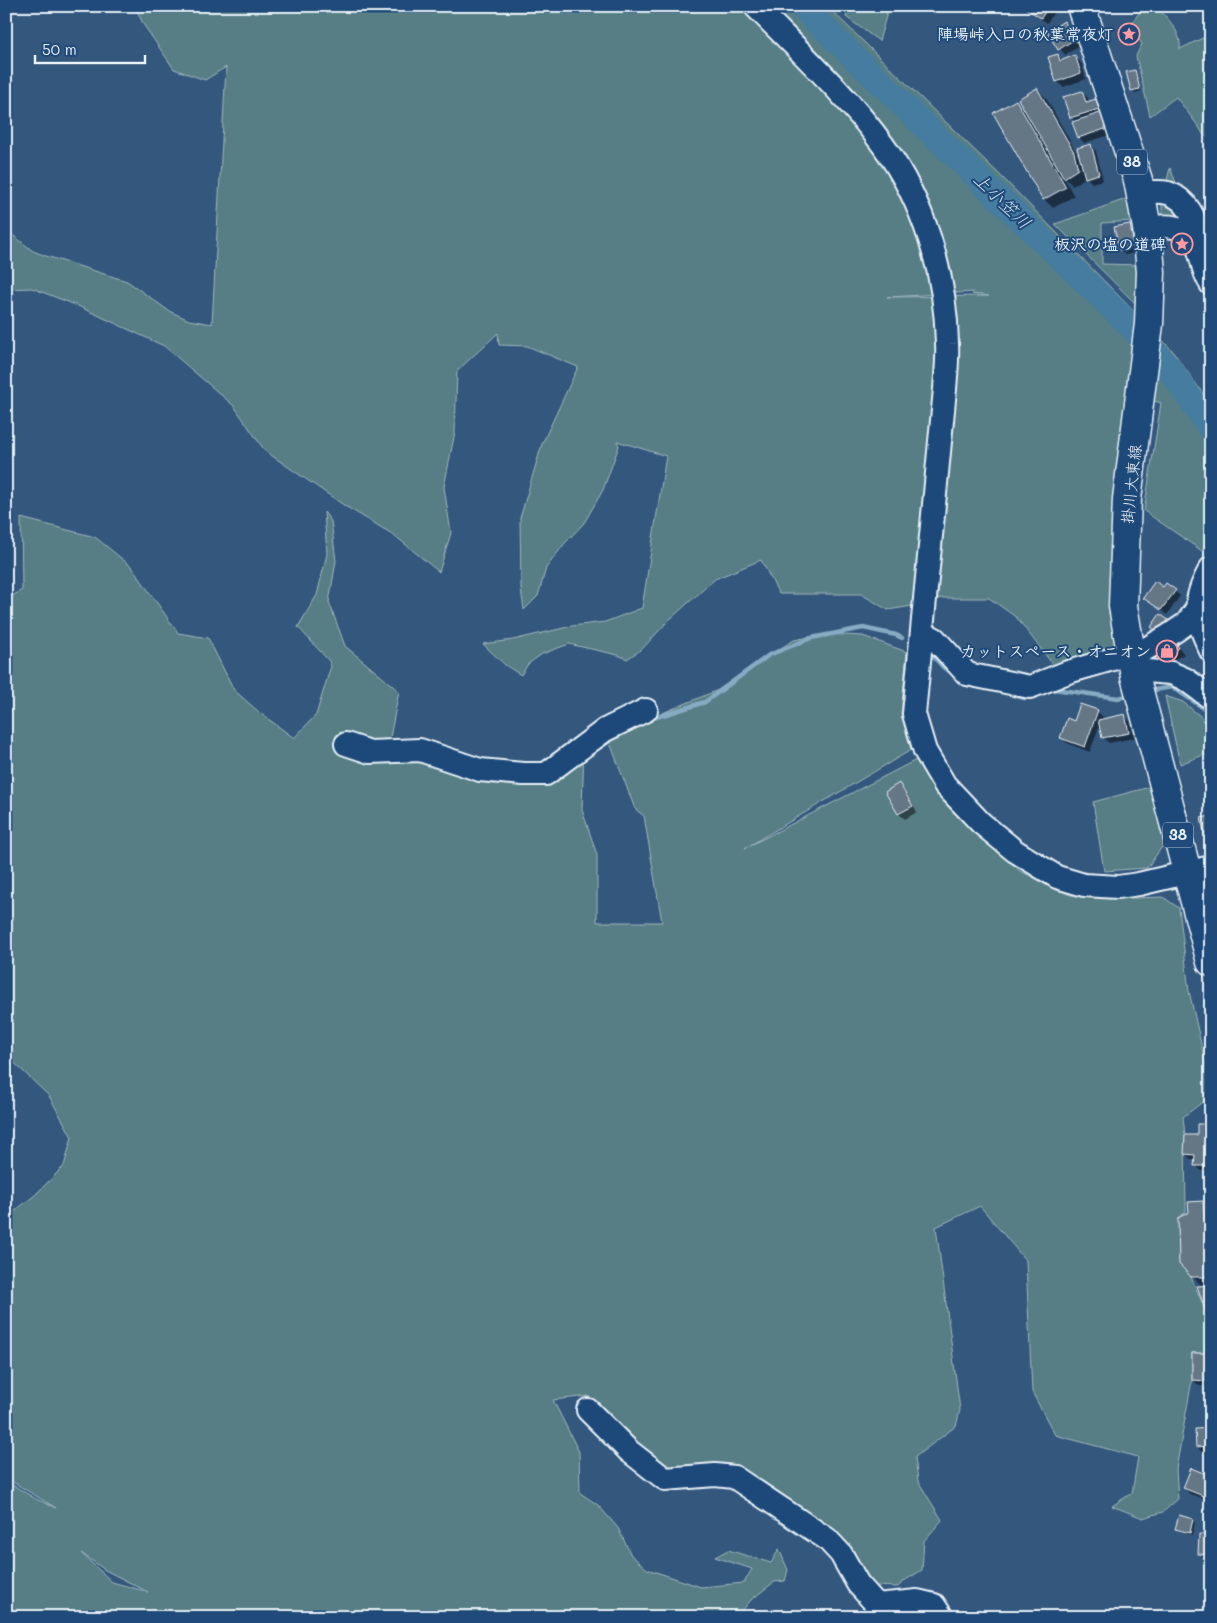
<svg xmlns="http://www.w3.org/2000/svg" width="1217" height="1623" viewBox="0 0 1217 1623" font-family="Mali,'Klee One',sans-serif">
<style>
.green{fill:#577e84;stroke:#a0b8be;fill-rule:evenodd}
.shadow{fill:#0007}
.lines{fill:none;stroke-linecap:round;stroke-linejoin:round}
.stream{stroke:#86abc3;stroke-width:4.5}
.river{stroke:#447c9f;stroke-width:26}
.building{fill:#657685;stroke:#e8f1f8}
.minor-casing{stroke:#e8f1f8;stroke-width:26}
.major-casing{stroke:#e8f1f8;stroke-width:31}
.minor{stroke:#1f4a7a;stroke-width:22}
.major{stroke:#1f4a7a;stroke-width:28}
.labels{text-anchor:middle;stroke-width:4;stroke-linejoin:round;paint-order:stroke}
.shield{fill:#1f4a7a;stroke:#acbfd2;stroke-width:1}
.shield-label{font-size:15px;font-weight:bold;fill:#e8f1f8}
.poi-label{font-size:16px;font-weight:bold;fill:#e8f1f8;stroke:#1f4a7a;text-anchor:end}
.street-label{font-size:16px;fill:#e8f1f8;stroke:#1f4a7a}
.water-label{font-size:18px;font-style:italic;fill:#cfdfeb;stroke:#1f4a7a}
</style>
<rect width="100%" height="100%" fill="#34577d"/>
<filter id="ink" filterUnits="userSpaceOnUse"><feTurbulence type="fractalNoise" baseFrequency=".02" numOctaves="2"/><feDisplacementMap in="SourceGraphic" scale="10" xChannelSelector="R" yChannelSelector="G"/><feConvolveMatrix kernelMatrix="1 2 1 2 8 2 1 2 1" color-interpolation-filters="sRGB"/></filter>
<g filter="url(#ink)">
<!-- green -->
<path class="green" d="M135,6H740L812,65L766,6H827L1000,175L1172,350L1211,405V536L1202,551L1144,511L1161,403L1128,392L1120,646L1057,670L1017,618L989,598H942L912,606L888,610L861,594H779L761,560L715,579L669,620L642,649L627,659L618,655L569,644L542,654L528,664L521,675L505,665L483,644L513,640L572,626L605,622L642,608L666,456L617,441L619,446L603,490L584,523L565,543L546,568L538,596L524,610L521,589L520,518L542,444L578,367L527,346L499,345L498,333L457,371L455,432L444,487L451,533L439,572L394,535L345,506L265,451L234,406L164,346L78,306L32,288L6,289V236H14L33,251L46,256L127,281L169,311L189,320L212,324L226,67L205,80L174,69L143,24ZM974,292L972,294L989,296L887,297Z
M849,6H889L879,41L846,17Z
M1145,6H1156C1167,18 1182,32 1180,49L1211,34V135L1209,139L1203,134L1199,127L1176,97L1150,116L1136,56L1142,44L1135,34L1127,28Z
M1170,168L1193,224L1162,218V201Z
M1126,199L1133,221L1102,223V264L1141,265V309L1055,224Z
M324,512L331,521L336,561L329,602L345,646L399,691L389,743L546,774L584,747L582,810L597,855V922H662L644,816L635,809L610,743L636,724L718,690L756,663L794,640L825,634L863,636L907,652L901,714L911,750L745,848L918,759L987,841L1020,871L1070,895L1136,898L1163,897L1179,908L1189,991L1209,1079V1097L1183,1117L1185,1135L1186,1212L1178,1218L1191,1277L1207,1314L1211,1313V1336L1208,1353H1192V1380L1176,1469L1178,1499L1163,1512L1143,1518L1112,1506L1132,1493L1138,1457L1055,1435L1032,1392L1026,1261L980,1206L936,1227L960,1410L956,1426L915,1457L918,1481L942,1520L924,1541L922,1570L904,1581L898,1587L875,1586L841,1540L730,1467L664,1473L589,1396L553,1400L579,1452L580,1493L598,1505L618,1528L631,1555L647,1569L701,1587L744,1583L752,1569L715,1557L728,1550L771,1563L779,1549L788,1570L785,1581L774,1582L751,1600L742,1611L743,1617H6V1481L36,1499L56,1508L6,1478V1218L35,1195L64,1166L72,1137L49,1096L6,1055V600L22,590L21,518L95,537L132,567L178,633L208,638L234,690L260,713L294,738L316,715L331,666L329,661L298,627L317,595L327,554ZM81,1553L105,1570L148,1592L112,1582Z
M1165,696L1183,702L1211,725V752L1180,764Z
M1150,787L1164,844L1147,868L1104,871L1093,802Z"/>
<!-- shadow -->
<path class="shadow" d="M1028,6H1053L1056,9L1047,23L1033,13L1027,8Z
M1064,23L1080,45L1065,55L1049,33Z
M1129,32L1135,38L1132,40L1127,34Z
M1058,55L1064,61L1075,57L1081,63L1086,79L1063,87L1057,81Z
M1135,71L1137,74L1141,91L1135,93L1132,90Z
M1037,89L1046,98L1080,159L1090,146L1096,151L1103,180L1092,183L1086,177L1073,186L1063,176L1074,196L1053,208L1044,199L1016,101L1025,111Z
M1082,92L1088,98L1089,102L1096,100L1101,106L1113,134L1084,143L1079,137L1076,122L1071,117Z
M1129,226L1135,231L1139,252L1125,255L1120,249Z
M1163,589L1175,591L1180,596L1167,615L1145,597Z
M1173,640L1184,654L1163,667L1157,662Z
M1097,711L1103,717L1102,721L1125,716L1130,721L1134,738L1109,743L1103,737L1100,724L1090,752L1067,743L1061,737L1075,722Z
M899,785L905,791L917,812L905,819L899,814L887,793Z
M1208,1126L1211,1129V1171H1201L1196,1165V1159H1191L1185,1154Z
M1203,1202L1211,1210V1316L1208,1313L1203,1287L1192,1276Z
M1207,1354L1211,1358V1386H1199L1193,1380Z
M1211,1429V1452L1203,1453L1197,1447L1196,1430Z
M1211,1477V1501L1190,1494L1184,1488Z
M1180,1517L1193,1521L1195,1523L1192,1535L1179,1531L1177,1529Z
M1211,1536V1560H1205L1200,1554Z"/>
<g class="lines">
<!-- stream -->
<path class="stream" d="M932,655L944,668L954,673
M1051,690L1054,689L1118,698L1132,695
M1149,691L1172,687L1211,713
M1010,694L1024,698L1031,697
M647,720L705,702L769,655L811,638L863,628L896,635L902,638
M600,747L625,732"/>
<!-- river -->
<path class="river" d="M801,6L1132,327L1170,369L1211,429"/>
</g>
<!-- building -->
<path class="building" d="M1026,6H1049L1041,18L1025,8Z
M1064,21L1075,39L1058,50L1047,32Z
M1058,54L1060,61L1075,55L1081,73L1056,82L1048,57Z
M1135,70L1140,89L1131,91L1126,72Z
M1037,88L1074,152L1078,169L1064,178L1018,99Z
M1082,91L1086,102L1096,99L1099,109L1070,118L1063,97Z
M1016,100L1066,187L1043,200L993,113Z
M1103,112L1108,128L1078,138L1072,122Z
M1091,144L1099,174L1085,178L1077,148Z
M1130,224L1134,246L1119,250L1114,227Z
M1155,581L1163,587L1166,583L1176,590L1161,610L1143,598Z
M1160,614L1171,622L1161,635L1151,627Z
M1173,638L1179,648L1156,662L1150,652Z
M1080,704L1098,710L1085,747L1060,738L1067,718L1074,721Z
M1125,714L1129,733L1102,738L1098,720Z
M899,783L913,806L898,814L885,792Z
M1211,816V835L1205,836L1201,818Z
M1197,1124H1208V1133H1211V1166H1194L1195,1155L1184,1154L1185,1135H1197Z
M1203,1201L1205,1220H1211V1277H1191L1179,1264L1178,1218L1189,1212L1188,1202Z
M1211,1285V1313L1207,1314L1197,1286Z
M1192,1353H1208V1381L1192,1380Z
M1211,1428V1446L1196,1447L1195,1429Z
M1191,1468L1211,1476V1499L1183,1488Z
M1179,1515L1193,1519L1190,1533L1175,1529Z
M1199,1534L1211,1535V1555L1198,1554Z"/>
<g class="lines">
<!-- minor casing -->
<g class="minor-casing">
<path id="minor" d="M755,6C799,51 846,94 883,145C924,202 946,274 947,344C948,359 946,374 945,389L914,714L925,751L945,785L981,823L1015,851L1057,877L1084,885L1118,887L1139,884L1211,867
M1141,193C1149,192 1160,191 1168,193C1187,199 1196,220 1200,236L1196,242
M1147,228C1165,225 1187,224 1196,243C1203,257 1201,269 1211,284
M1211,568C1191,602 1195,617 1211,651
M922,632L935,639L967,674L1030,687L1068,672L1144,650L1168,636L1187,623L1196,610
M1134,670L1171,673L1185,679L1211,698
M346,744L370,752L420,750L480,770L523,774H546L605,730L646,710
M588,1410L629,1451L665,1479L715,1475L734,1477L827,1539L841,1554L858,1584L877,1605L917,1601L934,1605L942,1617"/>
</g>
<!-- major casing -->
<g class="major-casing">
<path id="major" d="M1081,6L1138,180L1147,228L1151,272L1149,324L1127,499L1123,606L1135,676L1211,962"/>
</g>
<!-- minor -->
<use href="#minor" class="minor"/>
<!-- major -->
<use href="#major" class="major"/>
</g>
</g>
<!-- icons -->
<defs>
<g id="sight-ring" transform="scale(1.125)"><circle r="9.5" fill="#1f4a7a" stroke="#ff9aa2" stroke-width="1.5"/><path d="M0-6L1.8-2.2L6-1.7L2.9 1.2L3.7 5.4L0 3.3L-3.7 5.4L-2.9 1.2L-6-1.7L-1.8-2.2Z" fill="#ff9aa2"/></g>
<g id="shop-ring" transform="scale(1.125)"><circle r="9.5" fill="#1f4a7a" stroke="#ff9aa2" stroke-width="1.5"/><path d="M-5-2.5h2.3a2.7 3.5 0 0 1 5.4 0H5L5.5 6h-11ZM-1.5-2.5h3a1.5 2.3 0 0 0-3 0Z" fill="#ff9aa2"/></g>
</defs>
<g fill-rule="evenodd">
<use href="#sight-ring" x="1129" y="34"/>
<use href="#sight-ring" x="1182" y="244"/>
<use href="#shop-ring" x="1167" y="651"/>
</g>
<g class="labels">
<!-- shield labels -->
<g class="shield">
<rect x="1117" y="149.5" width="30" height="25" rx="4"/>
<rect x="1163" y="822.5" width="30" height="25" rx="4"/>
</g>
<g class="shield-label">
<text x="1132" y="167">38</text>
<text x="1178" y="840">38</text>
</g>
<!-- poi labels -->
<g class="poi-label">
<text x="1113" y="40">陣場峠入口の秋葉常夜灯</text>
<text x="1166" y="250">板沢の塩の道碑</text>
<text x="1151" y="657">カットスペース・オニオン</text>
</g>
<!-- street labels -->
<g class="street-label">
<text transform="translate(1131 484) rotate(-84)" y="6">掛川大東線</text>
</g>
<!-- water labels -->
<g class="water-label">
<text transform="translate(1002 201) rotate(44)" y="6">上小笠川</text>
</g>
</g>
<!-- margin -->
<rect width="1217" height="1623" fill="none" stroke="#1f4a7a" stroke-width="25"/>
<rect x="12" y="12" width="1192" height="1598" fill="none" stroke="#e8f1f8" stroke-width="2" filter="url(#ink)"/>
<!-- scale -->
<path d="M35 55v8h110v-8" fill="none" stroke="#e8f1f8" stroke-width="2.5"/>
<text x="42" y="55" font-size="15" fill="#e8f1f8" stroke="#1f4a7a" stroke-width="4" paint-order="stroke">50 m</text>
</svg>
